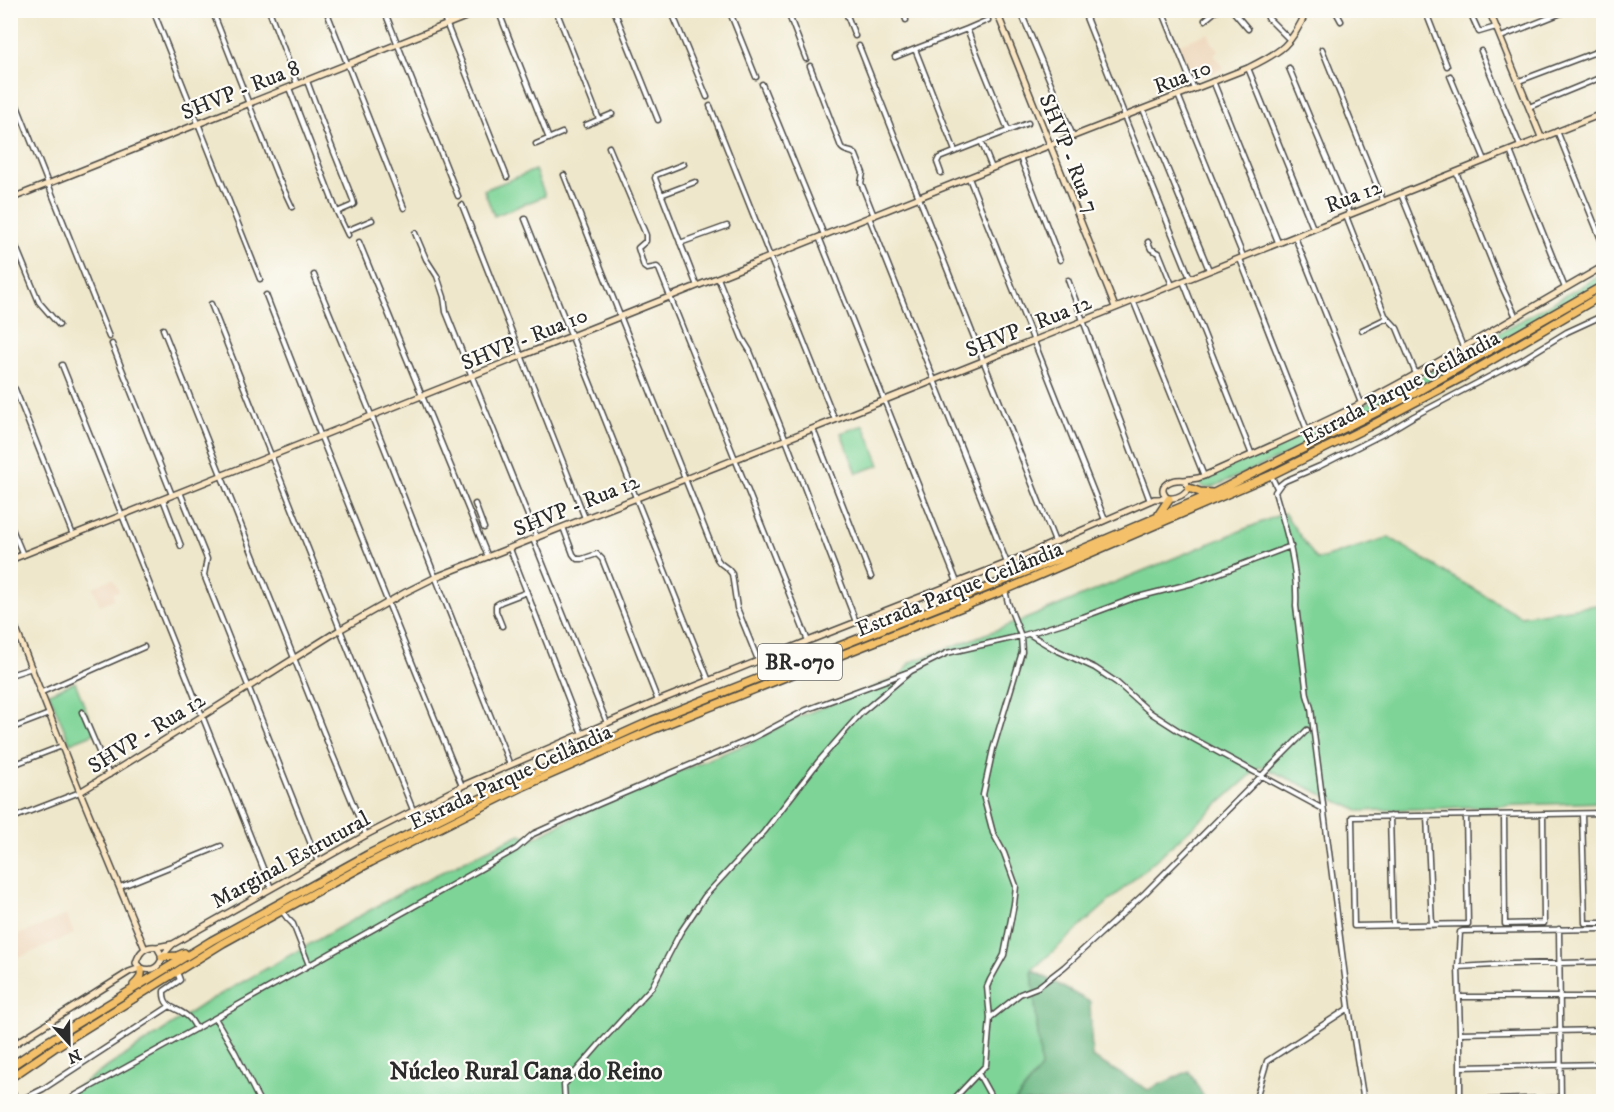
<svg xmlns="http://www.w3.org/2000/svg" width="1614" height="1112" viewBox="0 0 1614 1112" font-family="'IM FELL DW Pica',serif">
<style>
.built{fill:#eed7bb}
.green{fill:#7ed497;stroke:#548061;stroke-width:1.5}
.forest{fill:#66b680;stroke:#487056;stroke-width:1.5}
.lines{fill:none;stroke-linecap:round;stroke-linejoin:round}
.street-casing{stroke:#484743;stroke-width:7}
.secondary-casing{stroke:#484743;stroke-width:8}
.highway-casing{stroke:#484743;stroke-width:10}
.street{stroke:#fff;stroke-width:4}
.secondary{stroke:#fbe6c3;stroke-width:5}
.highway{stroke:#f4c16a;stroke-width:7}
.labels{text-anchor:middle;stroke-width:4.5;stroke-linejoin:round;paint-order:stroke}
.shield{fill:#fdfcf7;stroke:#6a6a68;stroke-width:1.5}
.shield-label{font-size:21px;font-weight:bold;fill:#2b2b2b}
.street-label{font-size:22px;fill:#2b2b2b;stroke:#fdfcf7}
.neighbourhood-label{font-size:24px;font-weight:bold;fill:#2b2b2b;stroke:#fdfcf7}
</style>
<rect width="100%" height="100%" fill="#fdfcf7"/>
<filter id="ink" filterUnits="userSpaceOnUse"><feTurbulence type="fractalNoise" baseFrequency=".0167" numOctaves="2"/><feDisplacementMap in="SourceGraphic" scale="12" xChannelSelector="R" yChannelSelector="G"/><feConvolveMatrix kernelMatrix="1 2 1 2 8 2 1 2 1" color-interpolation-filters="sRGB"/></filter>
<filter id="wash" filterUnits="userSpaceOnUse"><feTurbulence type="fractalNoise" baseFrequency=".008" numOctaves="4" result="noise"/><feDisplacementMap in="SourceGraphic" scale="24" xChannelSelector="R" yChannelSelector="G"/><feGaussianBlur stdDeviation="1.35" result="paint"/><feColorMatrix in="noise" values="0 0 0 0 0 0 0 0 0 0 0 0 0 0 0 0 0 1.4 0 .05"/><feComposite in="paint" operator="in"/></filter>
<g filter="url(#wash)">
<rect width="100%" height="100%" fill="#efe7cb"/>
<!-- built -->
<path class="built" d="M1208,33L1212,42L1218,50L1214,54L1224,68L1193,81L1178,45Z
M113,579L119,591L113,593L114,599L100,605L93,587L103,583V582Z
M66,915L74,934L11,961V938Z"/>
<!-- green -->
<path class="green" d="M535,170L545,196L494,216L484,190Z
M1603,274V282L1417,388L1279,458L1213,487L1206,488L1200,485L1202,479L1309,431L1418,379Z
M864,425L880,465L857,473L841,433Z
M1284,513L1317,560L1389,537L1446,573L1520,616L1603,604V802L1359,811L1261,766L1032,970L1041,1068L1015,1101L54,1102L205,1003L413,886L520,834L534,838L582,813L642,786L752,742L793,719L900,677L911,662L1023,620Z
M75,682L95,733L70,743L49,693Z"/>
<!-- forest -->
<path class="forest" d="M1032,970L1090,1002L1092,1057L1148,1090L1189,1071L1206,1101L1015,1102L1041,1068Z"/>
</g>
<g filter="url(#ink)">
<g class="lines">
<!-- street casing -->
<g class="street-casing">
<path id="street" d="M153,10L260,279
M212,10L277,175L292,207
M269,10L297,84
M326,10L404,208
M384,10L458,196
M441,10L507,177
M498,10L549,139
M556,10L599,119
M614,10L658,120
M671,10L707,97
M729,10L756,77
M787,10L806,59
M845,10L855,36
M903,10L906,20
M1020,10L1073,136
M1083,10L1125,116
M1162,10L1194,89
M1232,10L1248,29
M1335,10L1341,21
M1425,10L1447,66
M1469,10L1479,32L1496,27
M1268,18L1290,40
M1205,20L1217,10
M967,29L988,20
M1501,37L1569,10
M859,46L1055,542
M1322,49L1383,201
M1481,51L1520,146
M895,57L915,49
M810,66L841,147C845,153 852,150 856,155L863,173L861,183L874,216
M1248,68L1313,228
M1289,68L1350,214
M1450,76L1485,160
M1213,81L1278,242
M1519,81L1604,49
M762,84L824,235
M10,88L109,337
M289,88L337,212L351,206L354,204L353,200L324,127L307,81
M1178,95L1243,256
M710,106L835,420
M1529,107L1597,79
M1143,109L1209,270
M1599,115L1604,126
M1124,116L1190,278
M586,125L612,114
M1557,131L1604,247
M981,141L992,168
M536,144L562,133
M609,147L646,235V241L638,248L644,267L647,269L657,267L659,269L808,641
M955,151L915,49L967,29L1008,130
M1510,151L1565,288
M1020,157L1060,260
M684,164L656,175L655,178L697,286
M1456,172L1500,282L1516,317
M941,173L937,162L939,158L1028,123
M564,175L717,559L720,563L728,569L732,574L737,608L758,660
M969,178L1105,520
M1401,194L1463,347
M661,195L695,182
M462,205L585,518
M337,212L348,235
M1346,216L1385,315L1397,328L1416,374
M869,217L1007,563
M525,219L709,681
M346,231L372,220
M10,232L39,302L59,325
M415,233L426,259L437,276L444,297L446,312L537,538
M819,237L957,582
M1295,237L1361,403
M359,242L488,557
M1148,242L1151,249L1159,253L1172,285
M680,243L727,226
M1240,259L1307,430
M314,275L374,422L510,765
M718,278L742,338L750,351L788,445L856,622
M1068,280L1150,501
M1183,281L1252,455
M266,295L321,437L462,786
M1133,300L1204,476
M211,304L357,672L413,810
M163,329L329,746L366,835
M1362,330L1387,318
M112,344L172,495
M62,365L271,888
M15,389L73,535
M813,429L871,577
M1271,475L1277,488
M180,492L207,559L204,575L318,862
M163,499L181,546
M475,504L484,528
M10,524L23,555
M563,527L573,554L577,559H582L597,554L602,559L658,701
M533,539L607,723
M510,549L582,734
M502,626L496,611V605L501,602L527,592
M1029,634L1054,649L1095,668L1116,682L1151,713L1179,731L1323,809
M10,675L32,668
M42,692L144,647
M82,712L109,775
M10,729L49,714
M10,766L62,746
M1582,814L1585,923H1604
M1466,815L1468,924L1354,926L1352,817L1604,813
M1504,815L1505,924L1544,923L1543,814
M1390,816L1393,925
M1427,816L1432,925
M10,819L80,792
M120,887L221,846
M282,911L287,918L293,924L309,965
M1559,929L1561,1102
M1458,967L1512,964L1604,962
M177,972L180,980L164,991C163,1009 177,1007 187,1016C191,1019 194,1024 196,1029
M1460,997H1604
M215,1018L235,1052L260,1102
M990,1018L1020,994L1038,987L1064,967L1145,893L1307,730
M1460,1033L1604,1030
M1460,1067L1604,1064
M978,1073L994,1102
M10,1085L17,1102
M1460,1101L1561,1098L1604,1099
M17,1102L43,1089L170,1006
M67,1102L76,1095L215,1018L516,849L533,834L599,804L753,738L806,710L908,672
M565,1102L564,1085L604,1039L652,987L680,933L705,896L764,832L819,761L861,713L911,671L947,653L1021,636L1083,617L1134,598L1193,583L1291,546
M951,1102L986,1065L990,1018L987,987L990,980L1004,955L1014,904L1016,886L1004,853L993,833L983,795L993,749L1022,652L1021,636L1008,603L1005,590
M1255,1102L1267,1061L1349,1008
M1364,1102L1349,1008L1313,726L1311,708L1307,695L1296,606C1298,566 1286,530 1275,492L1280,485L1285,481L1320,466L1389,431L1414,416L1523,359L1567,332L1604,315
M1460,1102V1033L1458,967L1460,932L1463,931L1604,929"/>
</g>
<!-- secondary casing -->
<g class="secondary-casing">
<path id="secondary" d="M996,10L1115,307
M1489,10L1541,137
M10,199L483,10
M1184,480L1198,478L1204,476C1257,452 1310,430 1362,403C1444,361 1523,312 1604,266
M10,560L1020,157L1248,68C1281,52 1292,45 1307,10
M10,614L80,792L145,949
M80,792L150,749L341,629L406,592L436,577L835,420L1604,113
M157,947L173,944L366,835L462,786L658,701L808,641L1007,563L1154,499C1168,498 1180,501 1189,488L1184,480C1172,479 1155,485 1167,498
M162,956L157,947C146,945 139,952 136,963C143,972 156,972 161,961C162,959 162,957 163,956C165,952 170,947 173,944
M10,1047L129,972L140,968"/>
</g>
<!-- highway casing -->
<g class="highway-casing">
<path id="highway" d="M1189,488L1200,492L1212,493
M1159,514L1169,499
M162,957L177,956L184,953
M134,985C140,980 142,976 141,969
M10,1067L50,1040L211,941L369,854L498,790L651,721L1059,559L1214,493L1415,393L1604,285
M10,1078L54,1048L223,943L371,862L522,787L654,729L1005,590L1271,475L1368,427L1463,377L1604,294"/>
</g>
<!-- street -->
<use href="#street" class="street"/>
<!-- secondary -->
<use href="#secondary" class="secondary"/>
<!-- highway -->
<use href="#highway" class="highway"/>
</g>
</g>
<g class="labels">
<!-- shield labels -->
<rect class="shield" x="758" y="644" width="84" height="36" rx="4.5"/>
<g class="shield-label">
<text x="800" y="669">BR-070</text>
</g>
<!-- street labels -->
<g class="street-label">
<text transform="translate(1182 76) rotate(-21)" y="8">Rua 10</text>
<text transform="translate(240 89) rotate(-22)" y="8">SHVP - Rua 8</text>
<text transform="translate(1070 153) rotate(68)" y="8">SHVP - Rua 7</text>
<text transform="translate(1353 195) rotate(-21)" y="8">Rua 12</text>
<text transform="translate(1028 325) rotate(-22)" y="8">SHVP - Rua 12</text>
<text transform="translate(524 338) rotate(-22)" y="8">SHVP - Rua 10</text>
<text transform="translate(1400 387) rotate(-28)" y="8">Estrada Parque Ceilândia</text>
<text transform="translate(576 504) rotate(-22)" y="8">SHVP - Rua 12</text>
<text transform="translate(959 588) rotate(-22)" y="8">Estrada Parque Ceilândia</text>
<text transform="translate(146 732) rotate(-32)" y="8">SHVP - Rua 12</text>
<text transform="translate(510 776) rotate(-25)" y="8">Estrada Parque Ceilândia</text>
<text transform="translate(290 859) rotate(-29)" y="8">Marginal Estrutural</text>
</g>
<!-- neighbourhood labels -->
<g class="neighbourhood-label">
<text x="526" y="1079">Núcleo Rural Cana do Reino</text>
</g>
</g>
<!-- margin -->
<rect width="1614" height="1112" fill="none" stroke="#fdfcf7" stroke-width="36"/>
<!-- north arrow -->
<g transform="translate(69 1043) rotate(158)" stroke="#fdfcf7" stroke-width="4.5" paint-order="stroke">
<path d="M0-4.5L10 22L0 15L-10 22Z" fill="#2b2b2b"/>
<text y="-9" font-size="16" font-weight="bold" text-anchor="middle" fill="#2b2b2b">N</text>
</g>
</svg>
